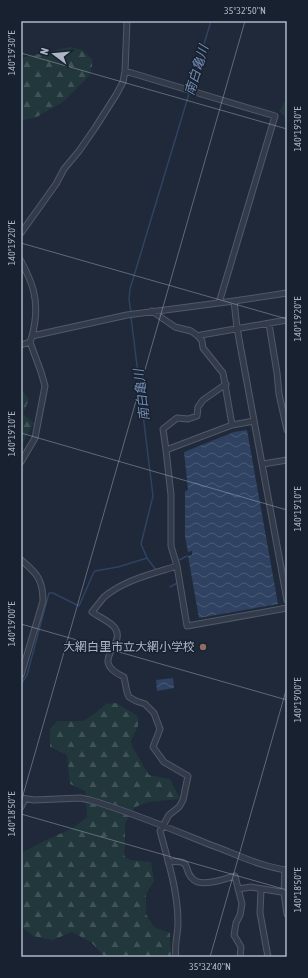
<svg xmlns="http://www.w3.org/2000/svg" width="308" height="978" viewBox="0 0 308 978" font-family="'Asap Condensed','Noto Sans JP',sans-serif">
<style>
.forest{fill:url(#forest-firs)}
.water{fill:url(#water-waves)}
.lines{fill:none;stroke-linecap:round;stroke-linejoin:round}
.stream{stroke:#2f4261;stroke-width:1.5}
.minor-casing{stroke:#505968;stroke-width:7}
.minor{stroke:#333b4a;stroke-width:5}
.ticks{fill:none;stroke:#adb6c7;stroke-width:1;stroke-opacity:0.45}
.education-dot{fill:#8d6e63;stroke:#18212f;stroke-width:1.5}
.labels{text-anchor:middle;stroke-width:3;stroke-linejoin:round;paint-order:stroke}
.poi-label{font-size:12px;fill:#adb6c7;stroke:#18212f;text-anchor:end}
.water-label{font-size:13px;font-style:italic;fill:#738bb2;stroke:#18212f}
.neatline{fill:none;stroke:#adb6c7;stroke-width:1.5}
.ticks-label{font-size:10px;text-anchor:middle;fill:#adb6c7}
</style>
<defs>
<pattern id="forest-firs" width="22" height="20" patternUnits="userSpaceOnUse"><rect width="22" height="20" fill="#21373b"/><path d="M5 1l3.5 6h-7zM16 11l3.5 6h-7z" fill="#3f5256"/></pattern>
<pattern id="water-waves" width="16" height="10" patternUnits="userSpaceOnUse"><rect width="16" height="10" fill="#2f4261"/><path d="M0 5q4-4 8 0t8 0" fill="none" stroke="#4a5b76"/></pattern>
</defs>
<rect width="100%" height="100%" fill="#1f293a"/>
<!-- forest -->
<path class="forest" d="M70,47L82,50L92,59V66L89,76L63,102L35,118L21,120V58Z
M284,102L287,104V120L280,111Z
M21,389L29,399L23,414L34,423L21,446Z
M116,703L138,716V726L131,741L133,748L149,775L170,779L180,799L149,802L135,807L125,823V844L124,856L130,860L151,862L154,881L146,894V914L154,927L170,933L171,957H105L91,942L72,932L53,940L33,936L21,926V853L44,841L73,828L87,817L85,791L70,784L67,755L50,747V729L57,721H83L94,714L106,704Z"/>
<!-- water -->
<path class="water" d="M247,430L278,604L199,618L188,556L192,555V551L188,552L185,537V491L188,490L184,452L234,432Z
M173,678L174,688L157,691L156,680Z"/>
<g class="lines">
<!-- stream -->
<path class="stream" d="M131,313L129,299L130,289L211,21
M131,317L153,496L141,544L147,558L156,570
M177,561L187,556
M170,587L179,582
M21,684L27,675L49,593H53L79,606L93,574L95,571L118,567L147,558"/>
<!-- minor casing -->
<g class="minor-casing">
<path id="minor" d="M125,71L275,116L219,303
M21,233L56,184L64,169L79,151L95,128L116,95L123,82L125,71L127,21
M21,261C32,282 38,297 35,321C34,328 33,335 30,342L41,372L45,386L35,438L21,462
M234,301L237,328L287,600
M152,311L175,327L191,331L198,336L202,341L203,348L223,373L232,425
M269,324L277,373L279,394L287,430
M32,336L127,315L234,301L287,293
M198,336L201,335L287,320
M21,345L30,342
M254,421L232,425L166,450L171,495V546L177,566L187,626L287,608
M166,450L163,429L177,418L188,419L197,416L198,407L203,400L226,384
M263,464L287,460
M21,560C37,573 43,580 43,601L21,675
M21,798L34,800L80,798L90,800C131,812 171,829 211,845C236,854 261,867 287,870
M21,807L25,799
M168,862C195,859 181,870 194,880C203,887 224,879 235,876L242,904L240,915L236,923L234,935L241,947L240,957
M285,870L284,893L287,914
M238,889L251,887L287,893
M261,889L260,913L268,957
M176,957C174,945 178,934 178,923C178,891 168,861 160,831L169,815L179,807L183,800L188,776L164,762L153,747L160,729L154,713L145,704L136,701L129,697L127,692L124,677C87,660 127,646 115,628C111,622 99,617 92,612C96,607 100,602 104,597C124,580 152,574 177,566"/>
</g>
<!-- minor -->
<use href="#minor" class="minor"/>
</g>
<!-- ticks -->
<path class="ticks" d="M21,53L287,129M21,243L287,319M21,433L287,510M21,624L287,700M21,802L245,21M21,814L287,890M210,957L287,687"/>
<!-- markers -->
<circle class="education-dot" cx="203" cy="647" r="4"/>
<g class="labels">
<!-- poi labels -->
<g class="poi-label">
<text x="195" y="651">大網白里市立大網小学校</text>
</g>
<!-- water labels -->
<g class="water-label">
<text transform="translate(196 70) rotate(-73)" y="5">南白亀川</text>
<text transform="translate(141 395) rotate(-97)" y="5">南白亀川</text>
</g>
</g>
<!-- border -->
<rect width="308" height="978" fill="none" stroke="#18212f" stroke-width="44"/>
<!-- north arrow -->
<g transform="translate(54 54) rotate(286)" stroke="#18212f" stroke-width="3" paint-order="stroke">
<path d="M0-3L7 15L0 10L-7 15Z" fill="#adb6c7"/>
<text y="-6" font-size="11" font-weight="bold" text-anchor="middle" fill="#adb6c7">N</text>
</g>
<rect x="22" y="22" width="264" height="934" class="neatline"/>
<g class="ticks-label">
<text x="245" y="14">35°32'50"N</text>
<text transform="translate(11 53) rotate(-90)" y="4">140°19'30"E</text>
<text transform="translate(297 129) rotate(-90)" y="4">140°19'30"E</text>
<text transform="translate(11 243) rotate(-90)" y="4">140°19'20"E</text>
<text transform="translate(297 319) rotate(-90)" y="4">140°19'20"E</text>
<text transform="translate(11 434) rotate(-90)" y="4">140°19'10"E</text>
<text transform="translate(297 509) rotate(-90)" y="4">140°19'10"E</text>
<text transform="translate(11 624) rotate(-90)" y="4">140°19'00"E</text>
<text transform="translate(297 700) rotate(-90)" y="4">140°19'00"E</text>
<text transform="translate(11 814) rotate(-90)" y="4">140°18'50"E</text>
<text transform="translate(297 890) rotate(-90)" y="4">140°18'50"E</text>
<text x="210" y="970">35°32'40"N</text>
</g>
</svg>
